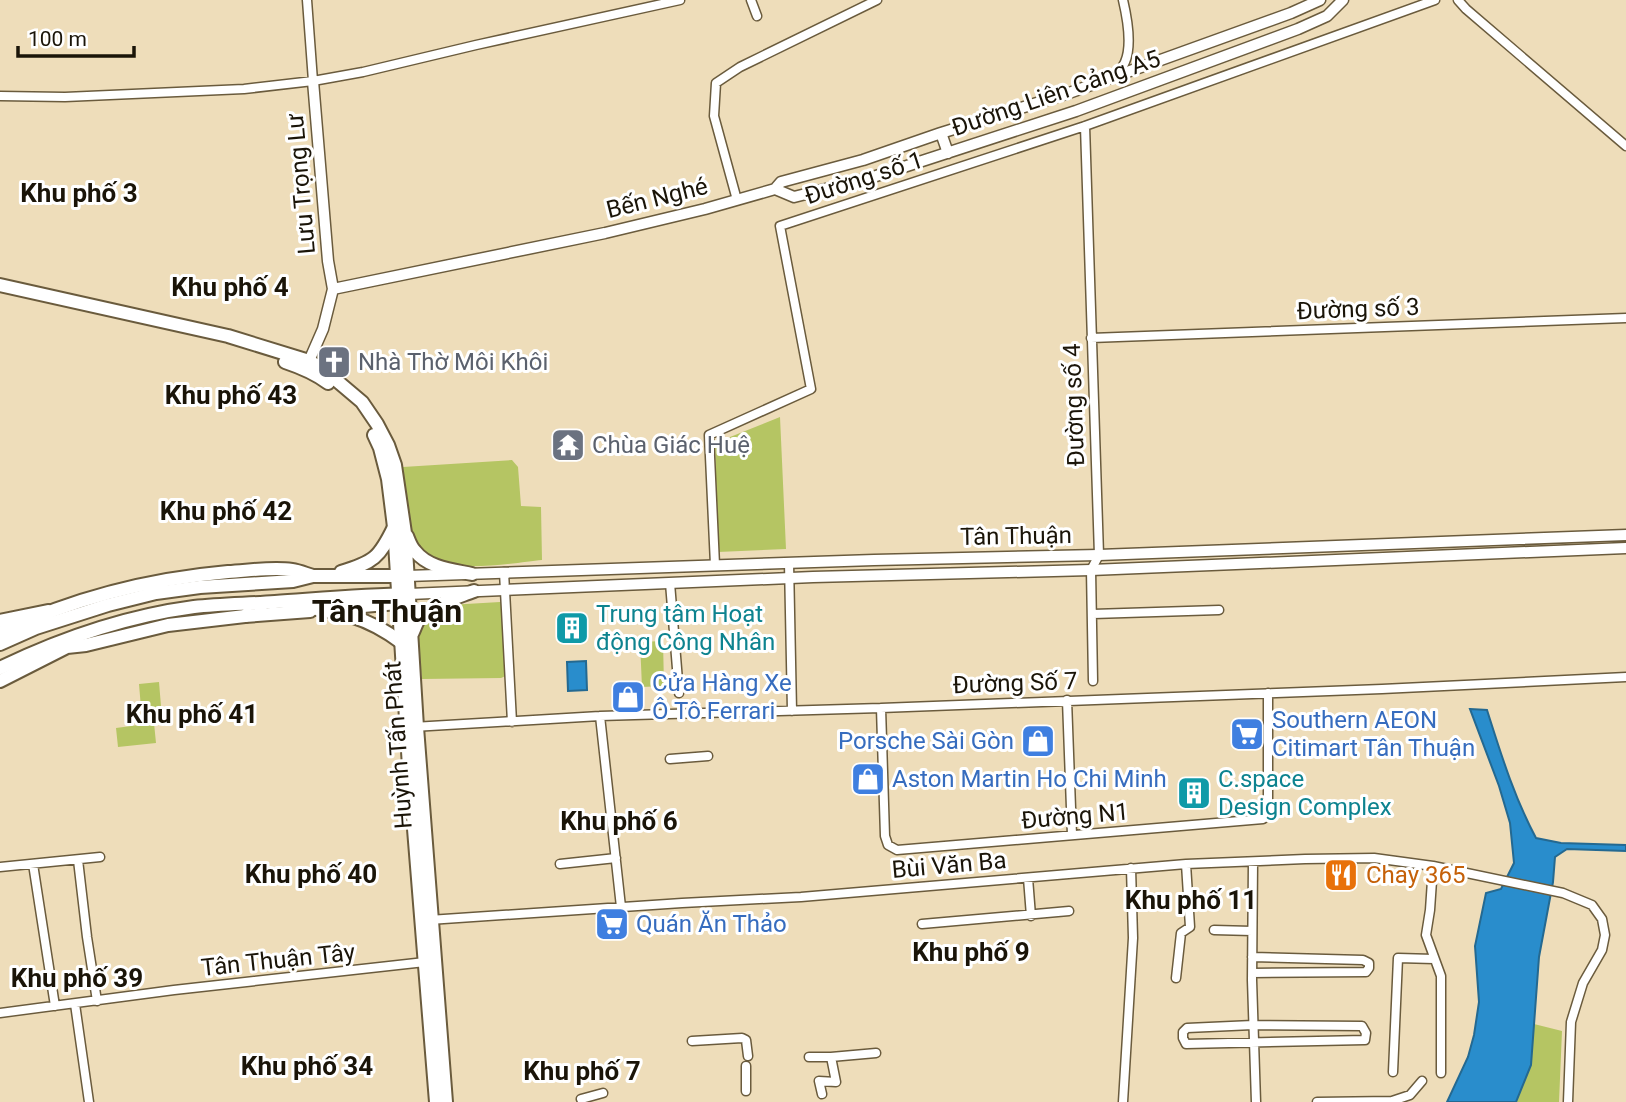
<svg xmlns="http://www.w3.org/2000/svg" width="1626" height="1102" viewBox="0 0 1626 1102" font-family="Roboto,sans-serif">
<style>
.green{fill:#b5c563}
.water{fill:#298dcc;stroke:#246991;stroke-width:2}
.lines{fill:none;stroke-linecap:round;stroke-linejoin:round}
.minor-casing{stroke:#6a5b3d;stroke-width:11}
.tertiary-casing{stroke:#6a5b3d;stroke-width:13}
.primary-casing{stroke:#6a5b3d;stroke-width:16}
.trunk-casing{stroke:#6a5b3d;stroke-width:16}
.minor{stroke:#fff;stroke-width:8}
.tertiary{stroke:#fff;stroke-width:10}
.primary{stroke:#fff;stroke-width:12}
.trunk{stroke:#fff;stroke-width:12}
.labels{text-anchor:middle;stroke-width:6;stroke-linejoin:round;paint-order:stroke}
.street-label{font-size:24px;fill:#1a1408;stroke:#fff}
.worship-label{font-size:24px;fill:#5b616d;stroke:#fff;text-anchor:start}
.culture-label{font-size:24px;fill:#0d838f;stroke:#fff;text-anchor:start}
.shop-label{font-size:24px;fill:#366cbe;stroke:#fff;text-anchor:start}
.food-label{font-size:24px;fill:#c56008;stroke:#fff;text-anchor:start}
.neighbourhood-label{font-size:26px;font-weight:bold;fill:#1a1408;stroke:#fff}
.district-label{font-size:32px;font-weight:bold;fill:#1a1408;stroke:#fff}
</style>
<rect width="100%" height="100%" fill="#eeddba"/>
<!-- green -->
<path class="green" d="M780,417L786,549L718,552L715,443Z
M512,460L518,467L521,506L541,507L542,560C513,563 441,576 420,552C416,547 412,538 410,532C405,519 405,483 403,467Z
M500,602H503L508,675L501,678L422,679L416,631L420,622L449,605Z
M663,641L664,686L642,687L640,642Z
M159,682L162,718L142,720L139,684Z
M154,723L156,743L118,747L116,728Z
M1534,1024L1562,1031L1559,1102H1516L1531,1065Z"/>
<!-- water -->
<path class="water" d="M586,661L587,690L568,691L567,662Z
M1470,709L1487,710C1501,754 1514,797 1536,838L1561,843L1626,845V851L1567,849L1555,857L1553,882L1539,957L1531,1065L1516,1102H1447L1468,1057L1474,1035L1479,1002L1475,946L1486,893L1501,889L1514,863L1510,823L1499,786Z"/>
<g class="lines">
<!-- minor casing -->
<g class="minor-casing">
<path id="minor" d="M307,0L313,81
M751,0L757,16
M1458,0L1466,9L1626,146
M1115,76C1118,72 1123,67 1125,62C1132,46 1127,17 1123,0
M0,96L65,97L244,89L313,81L363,72L476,45L680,0
M1085,126L1099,555L1091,570L1093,681
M737,200L714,116L716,83L740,67L877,0
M1091,338L1626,318
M789,563L792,711
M715,565L709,435L811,389L780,226L1085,126L1435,0
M504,572L512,722
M670,583L679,693
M1093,614L1219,610
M1067,700L1072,835
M881,708L885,836L888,845L897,850L1263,819L1267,815L1268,810V693
M600,716L621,907
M413,727L600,716L881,708L1382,689L1626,677
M670,759L708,756
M78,860L87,937L97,1001
M1253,862L1252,980L1256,1102
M33,864L55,1006
M560,864L616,858
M1433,866L1430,910L1426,935L1441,976V1073
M0,867L100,857
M1028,878L1031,916
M429,920L682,903L801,897L1186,864L1305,859L1374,858L1433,866L1563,893L1592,905L1602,919L1605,935L1602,950L1583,983L1571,1022L1568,1102
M922,924L1069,911
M1214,930L1252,931
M1252,957L1363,960L1369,963V968L1366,972L1252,973
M1176,978L1181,933L1190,927L1186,864
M75,1004L89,1102
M0,1013L174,990L425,962
M1253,1025L1362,1026L1366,1033L1365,1040L1186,1044L1183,1038V1032L1187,1028Z
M692,1041L742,1038L746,1040L748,1056
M809,1057H831L876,1053
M746,1066V1091
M1393,1072L1398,958L1434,959
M822,1094L819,1081L836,1082L831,1057
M581,1099L603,1093
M1123,1102L1133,938L1131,868
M1317,1102L1392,1101L1410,1095L1422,1081"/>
</g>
<!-- tertiary casing -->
<g class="tertiary-casing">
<path id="tertiary" d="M941,133L948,153
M775,189L794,197L873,177L1076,111L1298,29L1327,16L1343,0
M333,289L605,233L705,209L775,189L781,182L863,160L941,133L1069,93L1291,13L1320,0
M309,361L323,329L333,289L328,261L313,81
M407,576L874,560L1099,555L1626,535
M409,594L813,577L1091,570L1626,548"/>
</g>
<!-- primary casing -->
<g class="primary-casing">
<path id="primary" d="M0,285L228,336L309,361L323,369L362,402L377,424L388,445L395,465L405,533L417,727L446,1102
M285,362C300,367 315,373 328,383
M374,435L380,448L388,479L394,527L409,767L436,1102
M407,536C409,541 411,547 415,551C428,568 453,570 472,574
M328,609L398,603
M0,633C71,599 149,579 228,572C248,571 272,567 292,570C299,571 306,574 313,576
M412,634C414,630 416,624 419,619C432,604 456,598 474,591
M0,681L67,647L86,645L168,625L245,616L310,611"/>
</g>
<!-- trunk casing -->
<g class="trunk-casing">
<path id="trunk" d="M341,572C374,562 379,558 394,527
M295,606C338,611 367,616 402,643
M245,616L263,604
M0,621L48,611
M0,644L36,628L108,605L156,593L200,587L293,581L313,576H407
M0,668C62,638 126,616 194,607C221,604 248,604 275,602C319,599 364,595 409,594"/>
</g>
<!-- minor -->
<use href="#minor" class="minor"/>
<!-- tertiary -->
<use href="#tertiary" class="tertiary"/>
<!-- primary -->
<use href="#primary" class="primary"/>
<!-- trunk -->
<use href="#trunk" class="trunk"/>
</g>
<!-- icons -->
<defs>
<g id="church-square" transform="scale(1.75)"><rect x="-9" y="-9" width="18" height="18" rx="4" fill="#6b7280" stroke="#fff"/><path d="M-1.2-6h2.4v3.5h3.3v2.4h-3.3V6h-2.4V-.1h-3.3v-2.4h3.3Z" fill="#fff"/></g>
<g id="temple-square" transform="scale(1.75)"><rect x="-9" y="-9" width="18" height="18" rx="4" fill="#6b7280" stroke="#fff"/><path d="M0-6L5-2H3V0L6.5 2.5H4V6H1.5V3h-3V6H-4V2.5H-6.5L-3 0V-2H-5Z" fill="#fff"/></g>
<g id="building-square" transform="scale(1.75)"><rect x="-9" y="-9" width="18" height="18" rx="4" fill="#0f9aa8" stroke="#fff"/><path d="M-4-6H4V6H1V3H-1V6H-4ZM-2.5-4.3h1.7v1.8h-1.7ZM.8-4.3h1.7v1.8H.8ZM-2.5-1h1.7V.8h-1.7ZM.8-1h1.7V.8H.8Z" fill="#fff"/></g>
<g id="shop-square" transform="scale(1.75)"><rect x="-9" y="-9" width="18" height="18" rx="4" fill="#3f7fe0" stroke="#fff"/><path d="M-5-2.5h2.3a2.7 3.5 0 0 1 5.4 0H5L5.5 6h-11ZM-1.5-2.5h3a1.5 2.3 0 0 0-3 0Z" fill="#fff"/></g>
<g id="supermarket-square" transform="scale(1.75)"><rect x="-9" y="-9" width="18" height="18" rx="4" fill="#3f7fe0" stroke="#fff"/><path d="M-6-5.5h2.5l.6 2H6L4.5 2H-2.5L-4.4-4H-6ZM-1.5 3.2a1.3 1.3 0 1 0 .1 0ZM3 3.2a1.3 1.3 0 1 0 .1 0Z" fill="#fff"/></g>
<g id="restaurant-square" transform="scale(1.75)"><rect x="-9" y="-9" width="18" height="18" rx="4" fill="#e8710a" stroke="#fff"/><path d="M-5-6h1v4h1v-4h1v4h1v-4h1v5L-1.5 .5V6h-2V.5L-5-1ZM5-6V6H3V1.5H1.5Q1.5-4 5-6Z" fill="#fff"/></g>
</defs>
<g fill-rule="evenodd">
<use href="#church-square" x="334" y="362"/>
<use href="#temple-square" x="568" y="445"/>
<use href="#building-square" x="572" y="628"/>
<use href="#shop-square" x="628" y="697"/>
<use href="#supermarket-square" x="1247" y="734"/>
<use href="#shop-square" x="1038" y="741"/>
<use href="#shop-square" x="868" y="779"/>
<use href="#building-square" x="1194" y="793"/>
<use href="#restaurant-square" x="1341" y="875"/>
<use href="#supermarket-square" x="612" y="924"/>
</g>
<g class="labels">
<!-- street labels -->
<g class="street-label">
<text transform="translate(1056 93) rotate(-19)" y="8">Đường Liên Cảng A5</text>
<text transform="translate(864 178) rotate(-18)" y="8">Đường số 1</text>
<text transform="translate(301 184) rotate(-95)" y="8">Lưu Trọng Lư</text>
<text transform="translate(657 198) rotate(-14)" y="8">Bến Nghé</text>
<text transform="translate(1358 309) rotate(-2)" y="8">Đường số 3</text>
<text transform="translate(1074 405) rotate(-92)" y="8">Đường số 4</text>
<text transform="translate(1016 536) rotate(-1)" y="8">Tân Thuận</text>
<text transform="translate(1015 683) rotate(-2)" y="8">Đường Số 7</text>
<text transform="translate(398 745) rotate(-94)" y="8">Huỳnh Tấn Phát</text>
<text transform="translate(1075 816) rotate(-5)" y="8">Đường N1</text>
<text transform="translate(949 865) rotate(-5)" y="8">Bùi Văn Ba</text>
<text transform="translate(278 960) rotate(-6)" y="8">Tân Thuận Tây</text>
</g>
<!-- worship labels -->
<g class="worship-label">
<text x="358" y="370">Nhà Thờ Môi Khôi</text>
<text x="592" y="453">Chùa Giác Huệ</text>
</g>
<!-- culture labels -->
<g class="culture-label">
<text x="596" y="622">Trung tâm Hoạt<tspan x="596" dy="28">động Công Nhân</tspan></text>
<text x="1218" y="787">C.space<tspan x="1218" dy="28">Design Complex</tspan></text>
</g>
<!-- shop labels -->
<g class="shop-label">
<text x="652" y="691">Cửa Hàng Xe<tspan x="652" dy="28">Ô Tô Ferrari</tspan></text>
<text x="1272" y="728">Southern AEON<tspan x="1272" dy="28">Citimart Tân Thuận</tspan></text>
<text x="1014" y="749" text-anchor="end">Porsche Sài Gòn</text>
<text x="892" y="787">Aston Martin Ho Chi Minh</text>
<text x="636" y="932">Quán Ăn Thảo</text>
</g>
<!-- food labels -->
<g class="food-label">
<text x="1366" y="883">Chay 365</text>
</g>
<!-- neighbourhood labels -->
<g class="neighbourhood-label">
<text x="79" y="202">Khu phố 3</text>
<text x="230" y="296">Khu phố 4</text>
<text x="231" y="404">Khu phố 43</text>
<text x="226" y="520">Khu phố 42</text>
<text x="192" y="723">Khu phố 41</text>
<text x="619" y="830">Khu phố 6</text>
<text x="311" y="883">Khu phố 40</text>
<text x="1191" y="909">Khu phố 11</text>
<text x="971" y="961">Khu phố 9</text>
<text x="77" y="987">Khu phố 39</text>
<text x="307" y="1075">Khu phố 34</text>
<text x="582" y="1080">Khu phố 7</text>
</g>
<!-- district labels -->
<g class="district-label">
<text x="387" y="622">Tân Thuận</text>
</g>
</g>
<!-- scale -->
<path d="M18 46v10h116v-10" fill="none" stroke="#1a1408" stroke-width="3.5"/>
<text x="28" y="46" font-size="21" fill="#1a1408" stroke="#ffffff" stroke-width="5" paint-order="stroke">100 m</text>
</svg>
